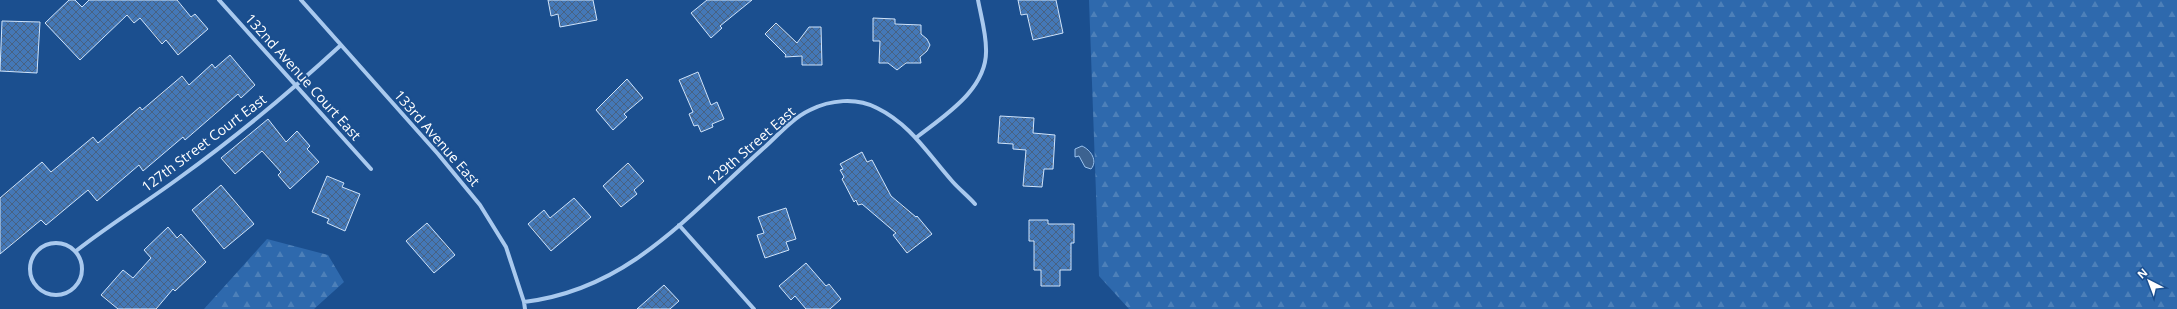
<svg xmlns="http://www.w3.org/2000/svg" width="2177" height="309" viewBox="0 0 2177 309" font-family="'Open Sans',sans-serif">
<style>
.forest{fill:url(#forest-firs)}
.water{fill:#3c6290;stroke:#9cc4f0}
.building{fill:url(#building-cross-hatch);stroke:#cfe3fa}
.lines{fill:none;stroke-linecap:round;stroke-linejoin:round}
.minor{stroke:#a9c9ee;stroke-width:4}
.labels{text-anchor:middle;stroke-width:4;stroke-linejoin:round;paint-order:stroke}
.street-label{font-size:14px;fill:#fff;stroke:#1b4f8f}
</style>
<defs>
<pattern id="forest-firs" width="22" height="20" patternUnits="userSpaceOnUse"><rect width="22" height="20" fill="#2e69ad"/><path d="M5 1l3.5 6h-7zM16 11l3.5 6h-7z" fill="#4d80b9"/></pattern>
<pattern id="building-cross-hatch" width="8" height="8" patternUnits="userSpaceOnUse"><rect width="8" height="8" fill="#4478b7"/><path d="M0 0l8 8M0 8l8-8" fill="none" stroke="#486282"/></pattern>
</defs>
<rect width="100%" height="100%" fill="#1b4f8f"/>
<!-- forest -->
<path class="forest" d="M1089,0H2177V309H1129L1099,276Z
M267,239L328,255L344,282L314,309H204Z"/>
<!-- water -->
<path class="water" d="M1082,146C1091,150 1098,161 1091,169L1085,167L1079,156L1075,157V149Z"/>
<!-- building -->
<path class="building" d="M69,0H75L82,7L89,0H177L191,17L195,14L208,29L178,55L166,40L162,44L140,18L134,23L127,15L80,60L45,23Z
M548,0H593L597,20L560,27L558,14L551,16Z
M707,0H752L720,26L722,28L711,38L691,13Z
M1018,0H1056L1063,33L1033,40L1027,14L1021,15Z
M873,18L895,19V24L921,25V34L927,39L930,45L927,51L920,57L921,63H906L897,70L888,63H879L880,41H873Z
M2,21L40,22L37,73L0,71Z
M776,23L797,43L809,27H821L822,65H802V56L785,57L786,55L765,34Z
M230,55L255,85L241,98L238,94L185,140L183,137L143,171L139,165L97,201L88,190L46,225L41,220L0,254V198L42,162L51,172L93,137L98,143L140,107L142,110L182,76L189,85L212,64L215,68Z
M698,72L711,105L717,102L724,119L712,124L713,127L701,132L698,125L694,126L689,114L693,112L679,80Z
M627,79L643,98L624,114L627,117L613,130L596,110Z
M1000,116L1034,118L1033,133L1055,135L1053,169H1044L1042,187L1023,186L1026,150L1013,149V144L998,143Z
M268,119L286,142L297,131L310,146L307,149L319,162L290,189L278,175L281,172L262,151L235,174L221,158Z
M862,152L867,162L872,160L891,196L916,217L917,216L932,234L907,253L893,235L896,233L862,204L858,205L856,200L854,202L842,179L844,177L840,170L843,169L840,164Z
M628,163L644,181L634,190L637,194L621,207L603,186Z
M327,176L344,183L342,187L360,194L345,231L327,223L329,219L312,212Z
M221,185L254,224L224,249L192,210Z
M574,198L591,217L551,251L528,224L544,210L550,218Z
M786,208L796,239L786,242L789,250L765,258L757,235L764,233L758,217Z
M1029,220H1048V224H1074V243H1071V270H1060V286H1041V270H1034V241H1029Z
M427,223L455,255L434,273L406,241Z
M168,227L177,238L181,234L206,262L175,291L173,289L156,309H118L101,295L123,270L133,278L151,258L144,250Z
M806,263L826,286L829,284L841,299L830,309H806L795,296L791,300L779,286Z
M664,285L679,301L670,309H637Z"/>
<g class="lines">
<!-- minor -->
<path class="minor" d="M219,0L371,169
M301,0L438,154L480,205L506,247L524,302L525,309
M917,137C944,116 988,89 986,49C986,33 981,16 978,0
M679,225L754,309
M30 269a26 26 0 1 1 52 0a26 26 0 1 1-52 0Z
M76,251C109,225 145,203 179,178C236,137 290,92 341,45
M524,302C565,297 602,282 636,259C683,227 723,184 766,146C779,134 793,118 810,110C830,100 856,97 877,108C910,124 928,154 952,181C959,189 968,196 975,204"/>
</g>
<g class="labels">
<!-- street labels -->
<g class="street-label">
<text transform="translate(303 77) rotate(48)" y="5">132nd Avenue Court East</text>
<text transform="translate(437 138) rotate(49)" y="5">133rd Avenue East</text>
<text transform="translate(204 143) rotate(-37)" y="5">127th Street Court East</text>
<text transform="translate(751 146) rotate(-41)" y="5">129th Street East</text>
</g>
</g>
<!-- north arrow -->
<g transform="translate(2149 281) rotate(318)" stroke="#1b4f8f" stroke-width="3" paint-order="stroke">
<path d="M0-3L7 15L0 10L-7 15Z" fill="#ffffff"/>
<text y="-6" font-size="11" font-weight="bold" text-anchor="middle" fill="#ffffff">N</text>
</g>
</svg>
